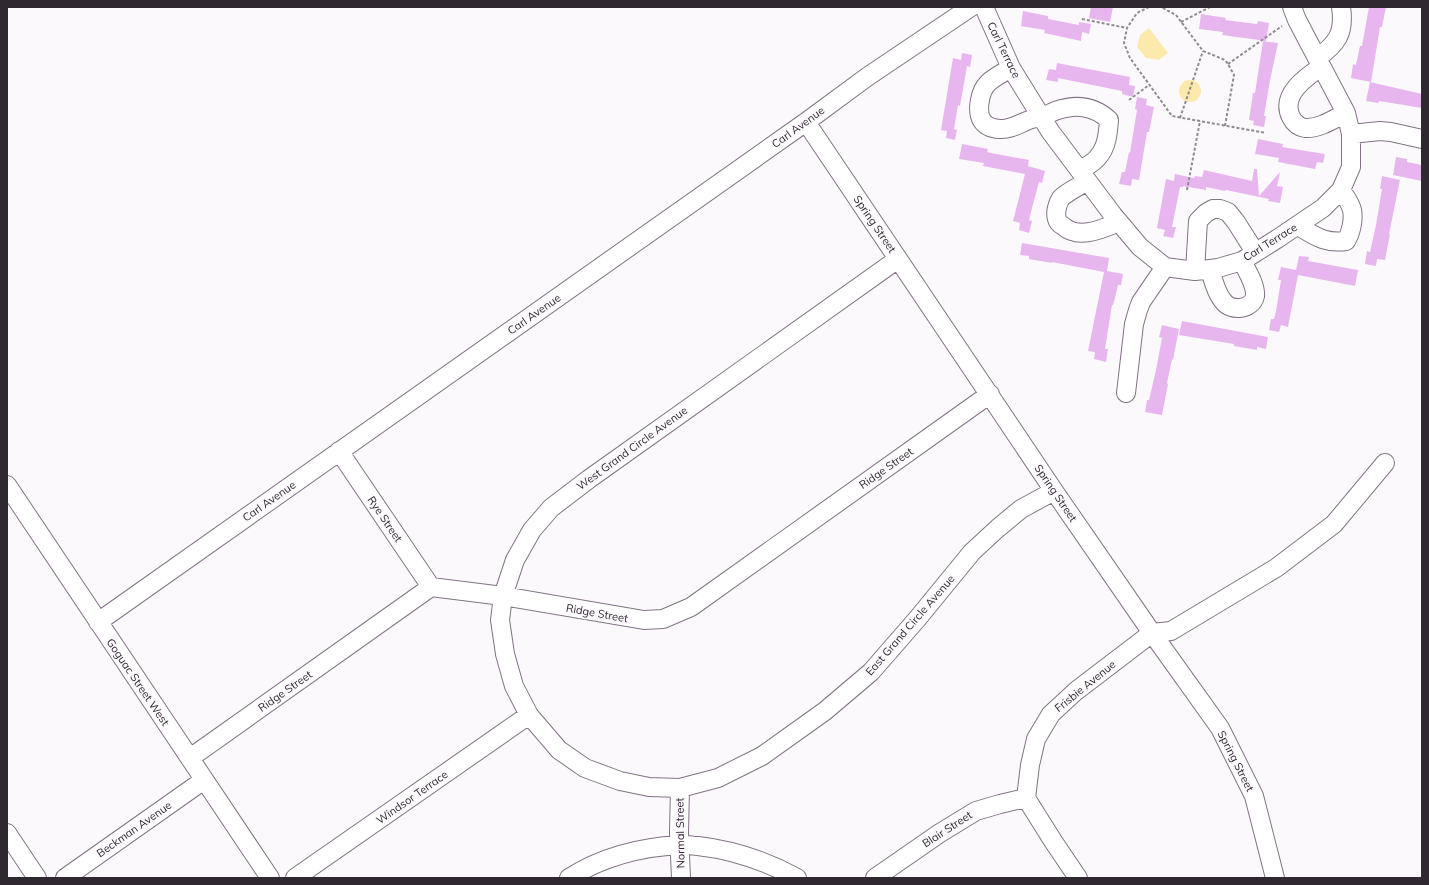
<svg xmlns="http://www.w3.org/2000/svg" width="1429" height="885" viewBox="0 0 1429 885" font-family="Mulish,sans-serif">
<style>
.green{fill:#fbeaac}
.building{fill:#e7b6ef}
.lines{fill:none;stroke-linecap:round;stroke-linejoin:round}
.minor-casing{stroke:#827384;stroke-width:20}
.path{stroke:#8f8a90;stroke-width:2;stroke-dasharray:3 2;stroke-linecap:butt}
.minor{stroke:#fff;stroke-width:18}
.labels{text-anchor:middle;stroke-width:3.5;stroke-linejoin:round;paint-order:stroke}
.street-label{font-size:11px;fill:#2f2830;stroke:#fcf9fd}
</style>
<rect width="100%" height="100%" fill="#fcf9fd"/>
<!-- green -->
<path class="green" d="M1149,28L1168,53L1159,60L1146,58L1137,47L1140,35Z
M1179 91a11 11 0 1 1 22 0a11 11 0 1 1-22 0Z"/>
<!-- building -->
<path class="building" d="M1091,7H1113L1110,22L1089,18Z
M1369,7H1386L1382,27H1380L1371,82L1351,78L1353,64L1356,65L1360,46H1362Z
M1023,11L1048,16V19L1079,25V22L1091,24L1089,34L1082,32L1081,41L1044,33L1045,30L1021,26Z
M1201,14L1226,18L1225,20L1257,24L1258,21L1269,23L1266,41L1222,35L1223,32L1199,29Z
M1263,41L1278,43L1270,80L1264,116H1266L1264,127L1253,125L1254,121L1249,120L1253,93H1255Z
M962,53L972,55L970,67L967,66L960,106L958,105L954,129L957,130L955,140L946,138L947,131L941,130L953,58L961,60Z
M1057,63L1130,77L1129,85L1135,86L1133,97L1122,94V91L1058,78V82L1046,80L1049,69L1056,70Z
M1370,82L1422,94V108L1379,101L1378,103L1366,101Z
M1137,97L1147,99L1146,105L1154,107L1149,132H1147L1139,180L1132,179L1131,186L1119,184L1122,172H1125L1129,152L1130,153L1137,110L1135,109Z
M1258,139L1283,144L1282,147L1325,154L1323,163L1317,162L1315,169L1278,162L1279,158L1255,154Z
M962,144L988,149L987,152L991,153L1029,160L1028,166L1045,171L1042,183L1039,182L1031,212L1029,220L1032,221L1029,233L1019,230L1020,223L1013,221L1025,174L983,166L984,163L959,159Z
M1396,157L1407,159V162L1422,165V181L1393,175Z
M1254,169H1257L1259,196L1280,172L1277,186L1283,187L1280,203L1268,201L1269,199L1226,190L1225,191L1206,187V190L1183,186V187H1180L1172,227H1176L1173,238L1163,236L1165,230L1157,228L1166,179L1174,181L1175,174L1194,178L1195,176L1202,177L1204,170L1252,181Z
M1382,176L1400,180L1389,234H1390L1385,260L1377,259L1376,266L1365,264L1367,251L1370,252L1376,225L1382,189H1380Z
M1022,243L1109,258L1107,271L1123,274L1121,285H1118L1115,298L1113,305H1112L1105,349H1108L1106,362L1094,359L1095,352L1088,351L1104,272L1052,262V263L1029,259V256L1020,255Z
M1299,256L1309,257L1308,261L1358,270L1355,286L1298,275L1288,327L1281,325L1279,332L1269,330L1271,319H1274L1276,311L1281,280H1278L1281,267L1296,270Z
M1182,321L1268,337L1266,349L1257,347V350L1234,346V344L1179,335Z
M1162,325L1179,329L1173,360L1172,359L1167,383L1168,384L1162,415L1145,412L1147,400H1149L1156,370L1162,338L1159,337Z"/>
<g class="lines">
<!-- minor casing -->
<g class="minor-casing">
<path id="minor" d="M984,7L1011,68L1050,131L1113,215L1140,247L1165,267L1195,271L1218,268L1242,261L1277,239L1323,208L1341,190L1351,167V134L1346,113L1297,20L1292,7
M1317,58C1337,44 1345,33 1341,7
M1321,67C1306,77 1280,95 1291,117C1294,123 1299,127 1305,128C1319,129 1334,119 1346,113
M1011,68C1003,73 994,77 988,83C984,87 981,94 980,100C977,116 981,128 1000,129C1011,130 1022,122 1032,119C1035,118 1038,118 1041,117C1046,116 1050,113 1055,111C1075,104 1093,105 1109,120C1108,133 1107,147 1098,157C1094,163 1085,167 1080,170
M806,122L1054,491L1152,633L1220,728L1254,796L1275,878
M1351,134L1380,131L1391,132L1422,139
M1087,181C1080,186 1067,192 1061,198C1057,204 1055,213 1057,219C1058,223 1060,224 1063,226C1079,240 1102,229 1119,222
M1298,226C1315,236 1325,244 1346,241C1351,233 1354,219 1352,210C1350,202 1345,196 1341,190
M898,259L589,479L551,508L532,530L515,560L503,596L500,620L505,654L514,686L529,715L559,750L585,768L620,781L649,787L680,788L718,778L762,756L825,711L871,672L918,618L972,552L998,528L1021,509L1054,491
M1210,269C1213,280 1216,292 1223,301C1231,312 1252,310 1255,296C1256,284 1246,270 1242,261
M1195,271L1198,221L1206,213L1213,209H1220L1228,212L1236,222L1255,252
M1126,393L1134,324L1138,310L1141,302L1165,267
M339,451L431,587
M7,485C94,616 182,747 270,878
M98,622L806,122L867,77L971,7
M190,758L431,587L503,596L644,620L663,619L691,607L990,394
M680,788L679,833L681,878
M7,833L37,878
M65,878L204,780
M295,878L529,715
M569,878C602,857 641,847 680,845C686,844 692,846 698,846C733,850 766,861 797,878
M875,878L940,833L976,811L1000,804L1026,798
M1078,878L1053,841L1026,798L1030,765L1036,739L1051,714L1076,691L1152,633L1171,631L1276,568L1334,524L1385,463"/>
</g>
<!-- path -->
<path class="path" d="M1149,7L1137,13L1127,28L1124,43L1130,58L1172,116L1266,133
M1153,7H1161L1176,15L1203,51L1225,60L1228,64L1234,75L1225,126
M1082,19L1127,28
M1181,22L1210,7
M1228,64L1282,26
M1129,100L1149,85
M1180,118L1203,51
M1187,190L1200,121"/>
<!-- minor -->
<use href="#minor" class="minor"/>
</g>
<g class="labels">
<!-- street labels -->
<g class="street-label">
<text transform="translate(1004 50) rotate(64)" y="4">Carl Terrace</text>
<text transform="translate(798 127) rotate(-36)" y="4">Carl Avenue</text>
<text transform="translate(875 224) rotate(56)" y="4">Spring Street</text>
<text transform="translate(1270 242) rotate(-32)" y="4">Carl Terrace</text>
<text transform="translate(534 314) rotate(-35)" y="4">Carl Avenue</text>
<text transform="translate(632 448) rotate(-36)" y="4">West Grand Circle Avenue</text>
<text transform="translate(886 468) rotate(-35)" y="4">Ridge Street</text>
<text transform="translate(1056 493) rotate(56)" y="4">Spring Street</text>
<text transform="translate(269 501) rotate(-35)" y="4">Carl Avenue</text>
<text transform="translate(385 519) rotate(56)" y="4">Rye Street</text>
<text transform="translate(597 613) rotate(10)" y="4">Ridge Street</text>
<text transform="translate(910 625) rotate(-49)" y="4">East Grand Circle Avenue</text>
<text transform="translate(138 682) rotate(56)" y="4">Goguac Street West</text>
<text transform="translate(1085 686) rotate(-39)" y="4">Frisbie Avenue</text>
<text transform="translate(285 691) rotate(-35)" y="4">Ridge Street</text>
<text transform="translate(1236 761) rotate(63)" y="4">Spring Street</text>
<text transform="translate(412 797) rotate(-35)" y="4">Windsor Terrace</text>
<text transform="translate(134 829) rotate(-35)" y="4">Beckman Avenue</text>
<text transform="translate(947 829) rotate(-33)" y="4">Blair Street</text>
<text transform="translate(680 833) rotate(-91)" y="4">Normal Street</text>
</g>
</g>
<!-- border -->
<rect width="1429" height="885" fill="none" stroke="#2f2830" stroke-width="16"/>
</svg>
